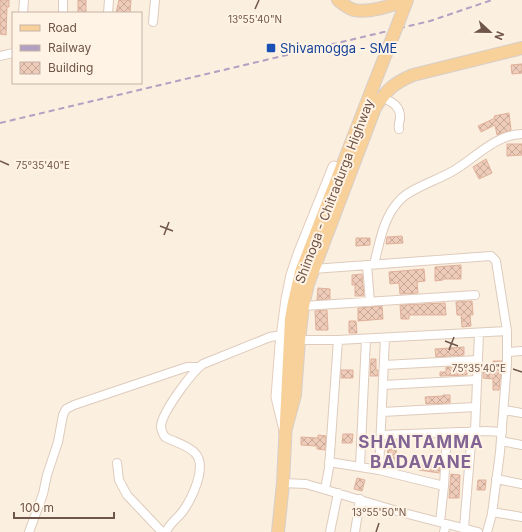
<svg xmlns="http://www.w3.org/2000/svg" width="522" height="532" viewBox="0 0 522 532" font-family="Inter,sans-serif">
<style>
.building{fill:url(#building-cross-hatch);stroke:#e0b19a}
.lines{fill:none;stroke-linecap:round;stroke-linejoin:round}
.street-casing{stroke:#decbbc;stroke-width:10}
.secondary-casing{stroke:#e5cdbd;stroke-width:13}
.primary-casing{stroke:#d7cfcc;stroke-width:14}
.street{stroke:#fff;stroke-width:8}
.secondary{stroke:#fff;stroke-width:11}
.primary{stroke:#f7d09a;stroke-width:12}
.rail{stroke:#b1a0c2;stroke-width:2;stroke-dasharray:6 4;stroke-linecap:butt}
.primary-bridge-casing{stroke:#d7cfcc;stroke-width:14;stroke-linecap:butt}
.primary-bridge{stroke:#f7d09a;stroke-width:12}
.ticks{fill:none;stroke:#705549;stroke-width:1.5}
.transit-dot{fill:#1a4fb4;stroke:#fef3e5;stroke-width:1.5}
.labels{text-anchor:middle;stroke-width:4;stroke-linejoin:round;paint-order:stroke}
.transit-label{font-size:13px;fill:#164399;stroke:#fef3e5;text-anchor:start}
.street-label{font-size:13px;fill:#705549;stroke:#fef3e5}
.district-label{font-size:17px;font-weight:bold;letter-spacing:1px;fill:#816493;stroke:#fef3e5}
.ticks-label{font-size:10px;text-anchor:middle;fill:#705549;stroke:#fef3e5;stroke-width:4;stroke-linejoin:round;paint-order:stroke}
</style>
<defs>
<pattern id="building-cross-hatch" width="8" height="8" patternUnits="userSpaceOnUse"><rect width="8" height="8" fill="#efcbb9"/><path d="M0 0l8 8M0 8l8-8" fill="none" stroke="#c6a898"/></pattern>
</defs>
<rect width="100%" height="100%" fill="#fbefe0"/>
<!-- building -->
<path class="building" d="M0,0H9V7H7L6,35L0,34Z
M78,0H86V13H78Z
M119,0H131L130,13H116Z
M522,64V73L512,74L511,65Z
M509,113L511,130L497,135L495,125L481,132L478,126L495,118L494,116Z
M507,144H522V155L507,156Z
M486,159L492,173L479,179L473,167Z
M402,236L403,243L386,244L387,237Z
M356,238H370V245L356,246Z
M461,265V279H443V280L435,281V267Z
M424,269L425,281L417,282L418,293L400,294L399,283L390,284L389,272Z
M362,274L364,296H355V285H352V275Z
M318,288L330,289V299L317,300Z
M472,301L473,315H470L471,326L462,327L461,315H457L456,302Z
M445,303L446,315H409V319H401L400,305Z
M382,306L383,319L358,321V308Z
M327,310L328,330H316L315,311Z
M349,321H356L357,333H349Z
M464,347V355L436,357L435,349Z
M371,359H376V370H378V376H370Z
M493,361H502L499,390H493V379L483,378V372L493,373Z
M446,367H453V370H467V375L440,376V372H446Z
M341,370H353V378H341Z
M443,395H450V403L426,404L425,397L443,396Z
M343,434H353L352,443H342Z
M318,435L326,436L325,450L317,449V446L301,445V437L318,438Z
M408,439V445L397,446L394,466L386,465L388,449L392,450V440Z
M420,464L440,467L439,473L419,470Z
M451,474L460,475L459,498H449Z
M357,478L365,480L362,491L354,489Z
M478,480H486L485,490H477Z"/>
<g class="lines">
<!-- street casing -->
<g class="street-casing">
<path id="street" d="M23,13L24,0
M63,13V0
M108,13L109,0
M153,22L155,0
M0,56L13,53
M382,97C392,102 401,106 400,119C399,123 398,125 399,129
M374,264C380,242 383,217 400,200C409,189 440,179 453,171C474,159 496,134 522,134
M367,265L370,302
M313,269L491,256L496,261L507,331V363L500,452L492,514L487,532
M303,306L475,295
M299,340H338L507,331
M507,352L522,351
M384,365L478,360
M383,385L477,380
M504,410L522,413
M382,412L475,407
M475,431L479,333
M381,435L486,431L502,432
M501,441L522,445
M329,462L379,470L444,486
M117,463L119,480L127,495L162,532
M360,466L366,339
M379,470L385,338
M496,479L522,484
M283,483L306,484L404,513L478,532
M325,489L329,468L338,340
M492,512L522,517
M440,522L444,486L447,433
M464,528L472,431
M29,532L43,494L47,475L58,442L63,415L66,409L74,405L187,367H198
M166,532C169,524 178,518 183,511C192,498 208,466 195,453C188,445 174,442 165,437C163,434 161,430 161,426C162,412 192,372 203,364L270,337L282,335
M330,532L338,493
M355,532L360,499
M444,532L446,524"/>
</g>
<!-- secondary casing -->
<g class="secondary-casing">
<path id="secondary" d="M284,426L277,397L281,345L287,299L292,275L299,254L334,167"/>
</g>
<!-- primary casing -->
<g class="primary-casing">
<path id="primary" d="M338,0C343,4 347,8 354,10C368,13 392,6 406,0
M399,21L407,0
M285,432L295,395L299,340L303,306L308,284L375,108C386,90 394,83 413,75L522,48
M278,532L283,483L291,319L294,302L301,272L374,84"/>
</g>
<!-- street -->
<use href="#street" class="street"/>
<!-- secondary -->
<use href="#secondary" class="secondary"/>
<!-- primary -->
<use href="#primary" class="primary"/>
<!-- rail -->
<path class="rail" d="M0,123L430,21L492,0"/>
<!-- primary-bridge casing -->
<g class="primary-bridge-casing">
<path id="primary-bridge" d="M374,84L399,21"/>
</g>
<!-- primary-bridge -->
<use href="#primary-bridge" class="primary-bridge"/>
</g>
<!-- ticks -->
<path class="ticks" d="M255,9L259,0M0,161L9,165M160,226L173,231M164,235L169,222M445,341L458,346M449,350L454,337M513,369L522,372M376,532L379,523"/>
<!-- markers -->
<rect class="transit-dot" x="266" y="43" width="10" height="10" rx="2"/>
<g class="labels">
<!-- transit labels -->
<g class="transit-label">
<text x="280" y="53">Shivamogga - SME</text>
</g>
<!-- street labels -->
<g class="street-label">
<text transform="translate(334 191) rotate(-69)" y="5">Shimoga - Chitradurga Highway</text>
</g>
<!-- district labels -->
<g class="district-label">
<text x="421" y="448">SHANTAMMA<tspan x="421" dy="20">BADAVANE</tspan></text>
</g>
</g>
<g class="ticks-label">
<text x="255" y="23">13°55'40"N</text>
<text x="43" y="169">75°35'40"E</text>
<text x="479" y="372">75°35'40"E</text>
<text x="379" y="516">13°55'50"N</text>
</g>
<!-- legend -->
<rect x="12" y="12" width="130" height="72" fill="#fef3e5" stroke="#c5b4a7"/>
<rect x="20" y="25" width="20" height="6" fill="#f7d09a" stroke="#c5b4a7"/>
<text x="48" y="32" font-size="12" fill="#705549">Road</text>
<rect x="20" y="45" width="20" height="6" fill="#b1a0c2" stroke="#c5b4a7"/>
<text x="48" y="52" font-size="12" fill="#705549">Railway</text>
<rect x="20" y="62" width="20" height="12" fill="url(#building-cross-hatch)" stroke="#c5b4a7"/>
<text x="48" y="72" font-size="12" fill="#705549">Building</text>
<!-- north arrow -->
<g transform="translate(490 32) rotate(112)" stroke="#fef3e5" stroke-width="3" paint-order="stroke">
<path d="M0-3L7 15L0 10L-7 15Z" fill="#705549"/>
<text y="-6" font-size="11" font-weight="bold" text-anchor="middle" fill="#705549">N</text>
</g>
<!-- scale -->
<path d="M14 512v6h100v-6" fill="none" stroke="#705549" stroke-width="2"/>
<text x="20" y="512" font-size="12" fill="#705549" stroke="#fef3e5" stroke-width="3" paint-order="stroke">100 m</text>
</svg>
